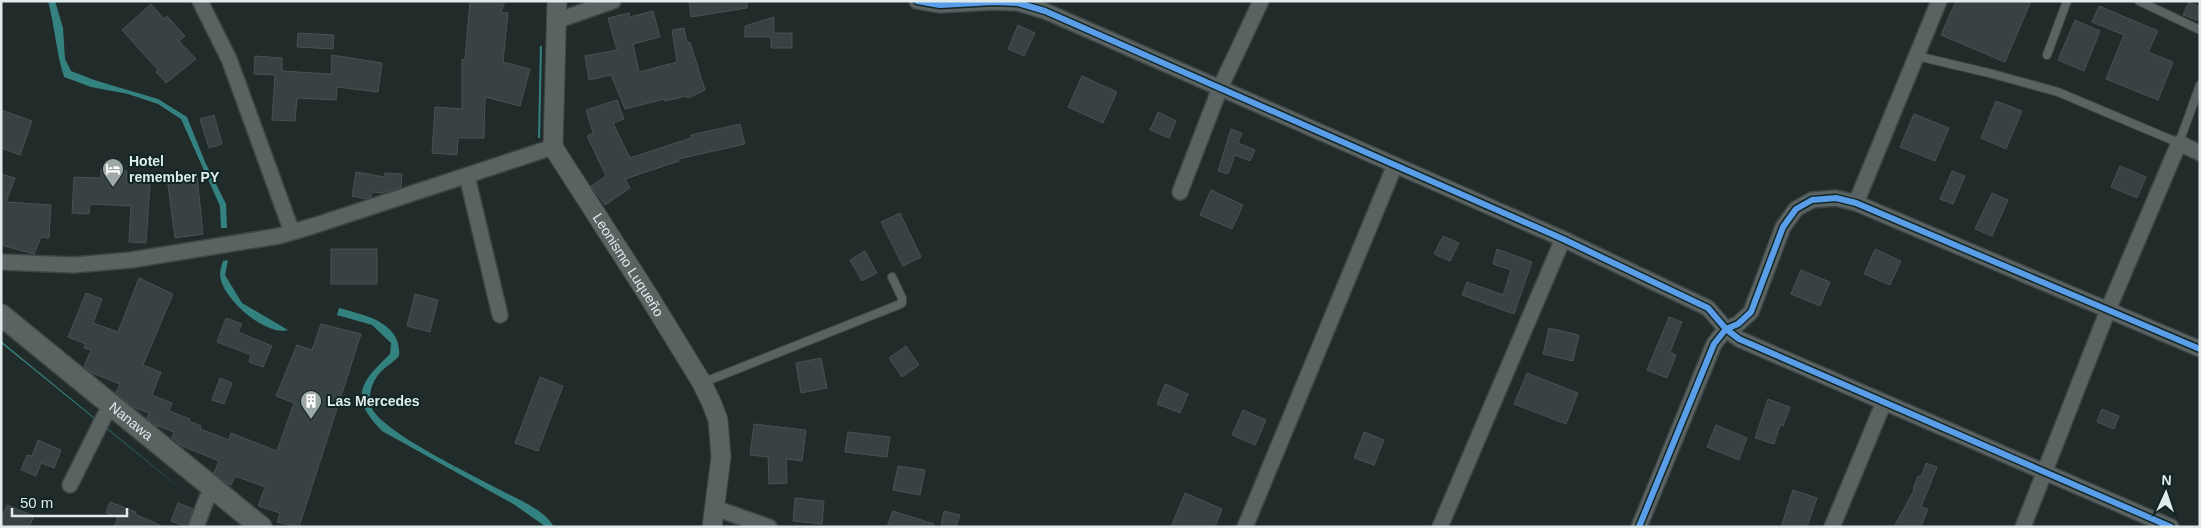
<svg xmlns="http://www.w3.org/2000/svg" width="2201" height="528" viewBox="0 0 2201 528" font-family="Arial,sans-serif">
<style>
.water{fill:#348280}
.building{fill:#394242;stroke:#485251}
.lines{fill:none;stroke-linecap:round;stroke-linejoin:round}
.service-casing{stroke:#3d4645;stroke-width:10}
.minor-casing{stroke:#3d4645;stroke-width:18}
.tertiary-casing{stroke:#3d4645;stroke-width:21}
.secondary-casing{stroke:#3d4645;stroke-width:24}
.service{stroke:#5b6362;stroke-width:8}
.minor{stroke:#5b6362;stroke-width:15}
.tertiary{stroke:#5b6362;stroke-width:19}
.secondary{stroke:#5b6362;stroke-width:21}
.cycleway-casing{stroke:#122625;stroke-width:9}
.cycleway{stroke:#5a9eea;stroke-width:6}
.labels{text-anchor:middle;stroke-width:4;stroke-linejoin:round;paint-order:stroke}
.poi-label{font-size:14px;font-weight:bold;fill:#e0eceb;stroke:#122625;text-anchor:start}
.street-label{font-size:14px;fill:#e0eceb;stroke:#122625}
</style>
<rect width="100%" height="100%" fill="#202b2a"/>
<!-- water -->
<path class="water" d="M48,1H55L63,28L65,59L71,71L94,80L158,99L187,117L205,162L226,204L227,228H221L220,206L181,119L158,104L128,94L91,87L64,77C56,52 55,27 48,1Z
M540,46H542L540,138H538Z
M228,260L225,275L242,303L288,330C266,336 226,301 221,280C219,273 221,267 223,261Z
M339,308C364,315 402,322 399,356C391,365 380,369 375,380C371,386 368,399 371,406C378,431 481,479 508,494C524,502 545,511 554,527H546L515,505L382,431C348,397 361,382 390,354L391,343L372,325L337,315Z
M1,341L197,502L1,343Z"/>
<!-- building -->
<path class="building" d="M470,1H505L501,12L508,13L503,62L530,69L520,106L485,97L484,138H458L457,155L432,153L435,107L462,109V59L465,60Z
M689,1H747V8L691,17Z
M1956,1H2031L2005,62L1941,35Z
M2189,2L2200,7V21L2183,15Z
M151,4L164,19L167,16L185,36L179,41L196,59L166,83L156,72L158,70L122,30Z
M2099,6L2158,31L2148,52L2173,62L2158,100L2106,79L2124,35L2092,22Z
M653,11L660,37L633,44L639,72L677,62L672,30L684,28L687,43L690,42L705,90L688,98L687,96L665,101V99L625,109L611,75L589,80L585,56L617,50L608,18L629,13L630,17Z
M774,17V33H792V48H771V37H745V26Z
M2075,20L2100,31L2084,71L2058,60Z
M1018,25L1035,33L1024,56L1008,49Z
M298,33L334,35L333,49L297,47Z
M332,55L382,63L378,92L337,87L336,100L297,98L295,121L272,120L275,75L254,74L255,56L282,58V71L331,74Z
M1082,76L1117,92L1103,123L1068,107Z
M617,100L624,119L613,123L630,158L691,138V135L740,124L745,144L678,159L679,161L625,179L630,188L605,205L591,186L606,176L587,136L593,133L586,110Z
M1996,101L2022,111L2006,149L1981,138Z
M1,110L32,121L20,155L1,148Z
M1158,112L1176,121L1169,138L1150,130Z
M1914,114L1949,128L1935,161L1900,147Z
M214,115L222,144L209,148L200,119Z
M1231,129L1242,133L1238,143L1255,150L1250,161L1235,155L1228,174L1218,171Z
M2120,166L2146,177L2137,198L2111,187Z
M101,169L127,171L126,182L150,184L146,243L129,242L131,206L90,204L89,214L72,213L74,177L101,178Z
M1952,171L1965,176L1953,204L1940,199Z
M356,172L385,177V173L402,174L401,187L382,193L372,192L371,197L366,199L352,196Z
M1,174L15,178L6,202L51,205L49,238L41,237L34,254L1,245Z
M181,175L197,176L203,234L175,238L167,177L180,178Z
M1211,190L1243,205L1232,229L1200,215Z
M1992,193L2008,200L1992,236L1975,229Z
M900,213L921,257L903,266L881,222Z
M1443,236L1459,243L1450,261L1434,254Z
M331,249H377V284H331Z
M1497,249L1532,262L1514,314L1462,295L1467,282L1503,295L1511,270L1493,264Z
M1875,249L1901,261L1890,285L1864,274Z
M865,251L877,273L862,281L850,260Z
M1801,270L1830,282L1820,306L1791,294Z
M139,278L173,294L143,365L161,372L152,395L172,403L169,411L190,419L189,421L201,426L200,429L229,440L231,433L277,451L294,403L276,396L297,345L312,350L321,324L361,334L299,527L277,522L280,513L258,506L265,487L235,476L231,485L228,484L214,473L219,461L182,446L172,438L174,432L155,425L147,418L149,413L133,407L116,393L120,384L92,373L84,367L91,350L84,348L86,344L68,337L86,293L102,299L93,323L118,332Z
M415,294L438,300L430,332L407,326Z
M1669,317L1682,322L1670,352L1676,355L1667,378L1647,370Z
M226,318L242,324L238,332L272,346L263,367L249,362L251,355L217,342Z
M1549,328L1579,335L1573,361L1543,354Z
M906,346L919,365L902,377L889,358Z
M821,358L827,388L801,393L796,363Z
M1527,373L1578,393L1566,424L1514,404Z
M540,377L563,386L538,451L515,443Z
M220,378L232,383L224,404L212,400Z
M1165,384L1188,394L1180,413L1157,404Z
M1768,399L1790,407L1783,426L1780,425L1774,444L1755,438Z
M2102,409L2119,416L2114,429L2097,422Z
M1243,410L1266,420L1255,445L1232,435Z
M754,424L806,430L802,461L786,459L787,483L769,484L768,457L750,455Z
M1716,425L1747,438L1739,460L1707,447Z
M848,432L890,437L887,457L845,452Z
M1364,432L1384,440L1374,465L1354,458Z
M38,440L61,450L54,468L41,463L36,476L21,470L27,455L32,456Z
M1926,463L1937,467L1921,507L1928,509L1921,527H1894L1914,490L1913,489L1918,476L1921,477Z
M898,466L925,470L920,495L893,490Z
M1793,490L1817,498L1807,527H1781Z
M1185,493L1222,509L1215,527H1171Z
M795,498L824,501L822,524L793,521Z
M110,502L136,512L135,514L164,527H114L118,518L106,513Z
M178,503L193,509L187,527L171,521Z
M7,505L34,516L29,527H1V520Z
M893,511L934,524L933,527H887Z
M944,511L960,515L956,527L941,525Z"/>
<g class="lines">
<!-- service casing -->
<g class="service-casing">
<path id="service" d="M2139,1L2200,30
M2047,55L2067,1
M1917,56L1993,74L2058,92L2179,143L2200,85
M702,383L898,305L902,303V298L892,277"/>
</g>
<!-- minor casing -->
<g class="minor-casing">
<path id="minor" d="M200,1L229,59L292,232
M917,1L940,5L994,2L1018,3L1045,11L1563,239L1708,308L1726,329L1739,339L2171,527
M556,21L613,1
M467,176L500,315
M1180,192L1220,88L1261,1
M1856,203L1939,1
M1,262L74,265L131,260L279,236L313,226L553,147
M70,485L105,415
M715,508L769,527
M196,527L207,498L214,488
M1245,527L1395,165
M1440,527L1563,239
M1639,527L1714,344L1726,329L1738,324L1751,312L1783,227L1796,209L1812,200L1836,198L1856,203L2200,349
M1832,527L1884,402
M2023,527L2108,310L2179,143L2200,153"/>
</g>
<!-- tertiary casing -->
<g class="tertiary-casing">
<g id="tertiary">
<path id="s1" d="M557,1L553,147L648,295L702,383L712,404L718,420L721,457L712,527"/>
</g>
</g>
<!-- secondary casing -->
<g class="secondary-casing">
<g id="secondary">
<path id="s2" d="M1,315L261,527"/>
</g>
</g>
<!-- service -->
<use href="#service" class="service"/>
<!-- minor -->
<use href="#minor" class="minor"/>
<!-- tertiary -->
<use href="#tertiary" class="tertiary"/>
<!-- secondary -->
<use href="#secondary" class="secondary"/>
<!-- cycleway casing -->
<g class="cycleway-casing">
<path id="cycleway" d="M917,1L940,5L994,2L1018,3L1045,11L1563,239L1708,308L1726,329L1739,339L2171,527
M1639,527L1714,344L1726,329L1738,324L1751,312L1783,227L1796,209L1812,200L1836,198L1856,203L2200,349"/>
</g>
<!-- cycleway -->
<use href="#cycleway" class="cycleway"/>
</g>
<!-- icons -->
<defs>
<g id="hotel-pin" transform="scale(1.125)"><path d="M0 17L-7.5 6A9.5 9.5 0 1 1 7.5 6Z" fill="#9da8a7" stroke="#122625"/><path d="M-6-4.5h1.5V1H6V5H4.5V3h-9V5H-6ZM-4 0a1.8 1.8 0 1 1 3.6 0ZM.5 0V-2.5h3Q6-2.5 6 0Z" fill="#fff"/></g>
<g id="building-pin" transform="scale(1.125)"><path d="M0 17L-7.5 6A9.5 9.5 0 1 1 7.5 6Z" fill="#9da8a7" stroke="#122625"/><path d="M-4-6H4V6H1V3H-1V6H-4ZM-2.5-4.3h1.7v1.8h-1.7ZM.8-4.3h1.7v1.8H.8ZM-2.5-1h1.7V.8h-1.7ZM.8-1h1.7V.8H.8Z" fill="#fff"/></g>
</defs>
<g fill-rule="evenodd">
<use href="#hotel-pin" x="113" y="169"/>
<use href="#building-pin" x="311" y="401"/>
</g>
<g class="labels">
<!-- poi labels -->
<g class="poi-label">
<text x="129" y="166">Hotel<tspan x="129" dy="16">remember PY</tspan></text>
<text x="327" y="406">Las Mercedes</text>
</g>
<!-- street labels -->
<g class="street-label">
<text dy="5" stroke="none"><textPath href="#s1" startOffset="286">Leonismo Luqueño</textPath></text>
<text dy="5" stroke="none"><textPath href="#s2" startOffset="168">Nanawa</textPath></text>
</g>
</g>
<!-- border -->
<rect width="2201" height="528" fill="none" stroke="#e0eceb" stroke-width="5"/>
<!-- north arrow -->
<g transform="translate(2166 493) rotate(3)" stroke="#122625" stroke-width="4" paint-order="stroke">
<path d="M0-4L9 19L0 12L-9 19Z" fill="#e0eceb"/>
<text y="-8" font-size="14" font-weight="bold" text-anchor="middle" fill="#e0eceb">N</text>
</g>
<!-- scale -->
<path d="M12 508v8h115v-8" fill="none" stroke="#e0eceb" stroke-width="2.5"/>
<text x="20" y="508" font-size="15" fill="#e0eceb" stroke="#122625" stroke-width="4" paint-order="stroke">50 m</text>
</svg>
